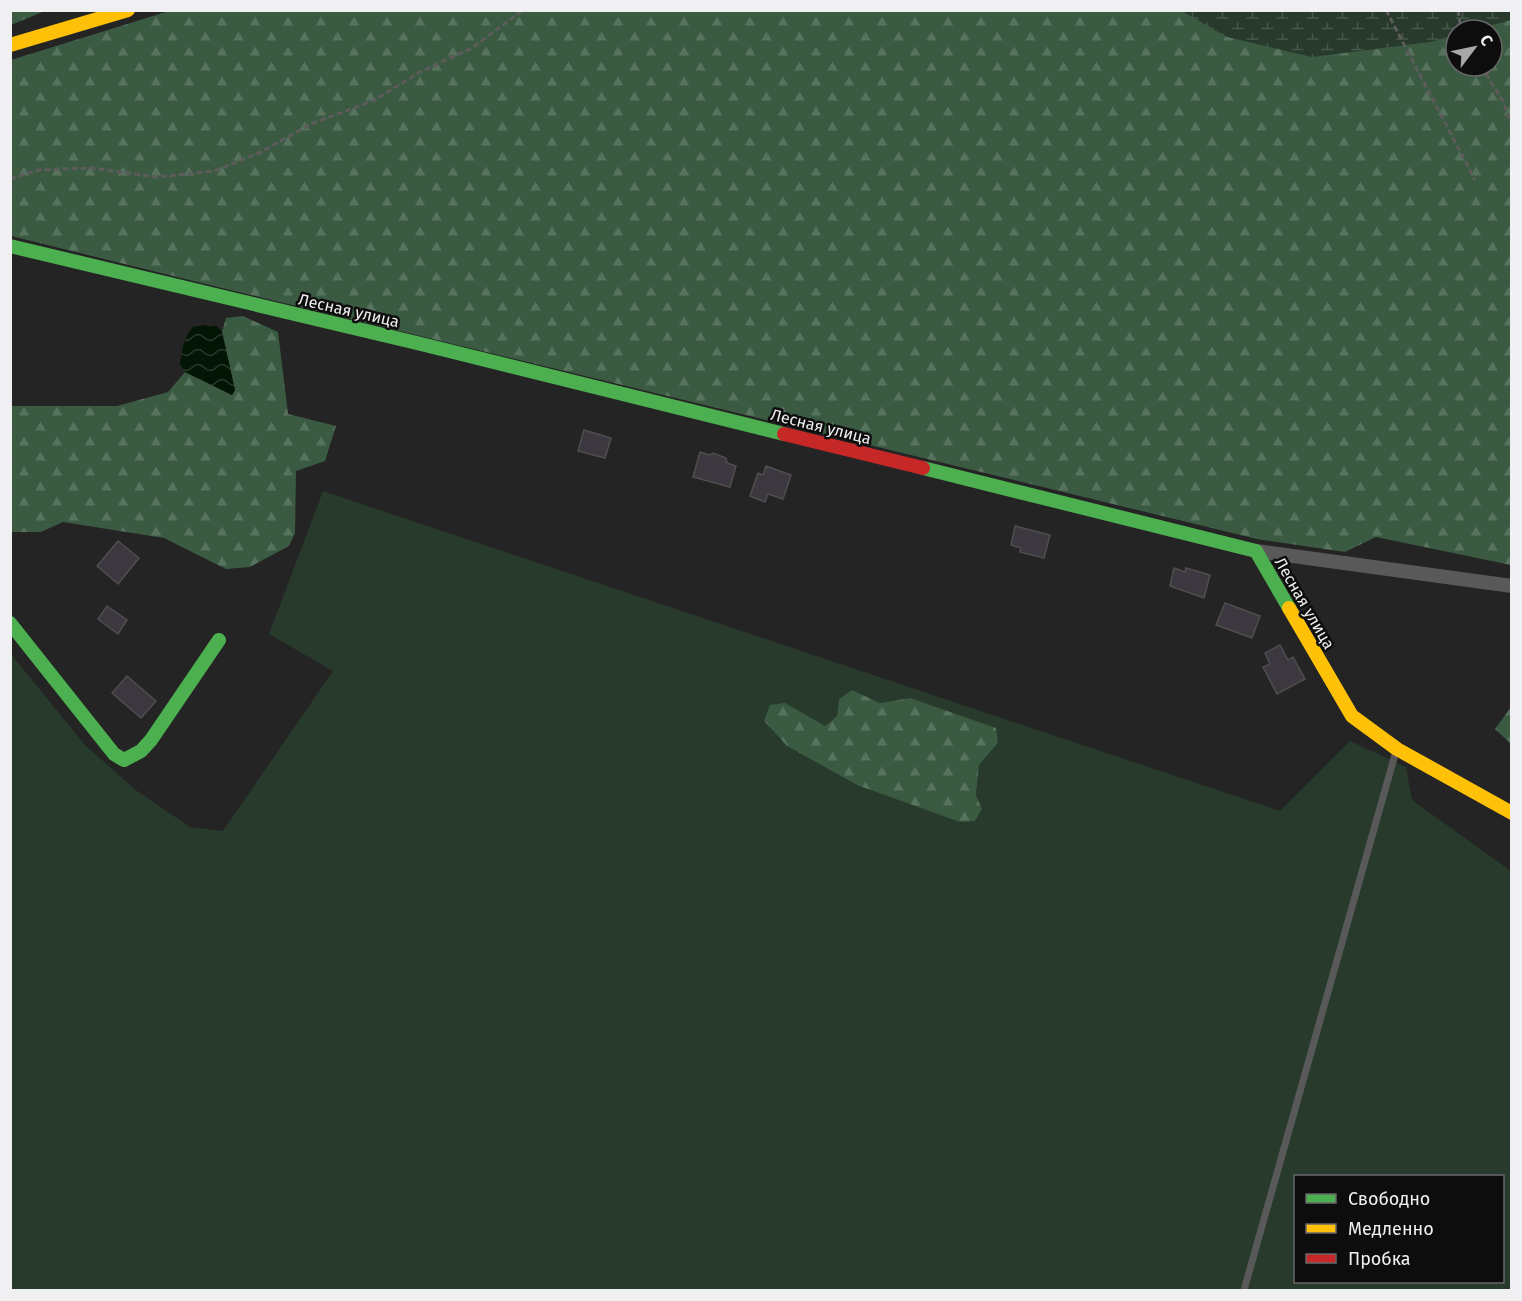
<svg xmlns="http://www.w3.org/2000/svg" width="1522" height="1301" viewBox="0 0 1522 1301" font-family="'Fira Sans',sans-serif">
<style>
.green{fill:#273a2b;fill-rule:evenodd}
.forest{fill:url(#forest-firs);fill-rule:evenodd}
.wetland{fill:url(#wetland-marsh)}
.water{fill:url(#water-waves)}
.building{fill:#3d3840;stroke:#4f4e4f;stroke-width:1.5}
.lines{fill:none;stroke-linecap:round;stroke-linejoin:round}
.path{stroke:#5c5c5c;stroke-width:3;stroke-dasharray:6 3;stroke-linecap:butt}
.lane{stroke:#595959;stroke-width:7}
.street{stroke:#595959;stroke-width:14}
.fast{stroke:#4caf50;stroke-width:14}
.slow{stroke:#ffc107;stroke-width:14}
.jam{stroke:#c62828;stroke-width:14}
.labels{text-anchor:middle;stroke-width:5;stroke-linejoin:round;paint-order:stroke}
.street-label{font-size:16px;fill:#f0eff1;stroke:#0d0d0e}
</style>
<defs>
<pattern id="forest-firs" width="22" height="20" patternUnits="userSpaceOnUse" patternTransform="scale(1.5)"><rect width="22" height="20" fill="#3a5a41"/><path d="M5 1l3.5 6h-7zM16 11l3.5 6h-7z" fill="#57725d"/></pattern>
<pattern id="wetland-marsh" width="20" height="14" patternUnits="userSpaceOnUse" patternTransform="scale(1.5)"><rect width="20" height="14" fill="#273a2b"/><path d="M1 5h8M5 5V1M11 12h8M15 12V8" fill="none" stroke="#47574a"/></pattern>
<pattern id="water-waves" width="16" height="10" patternUnits="userSpaceOnUse" patternTransform="scale(1.5)"><rect width="16" height="10" fill="#031606"/><path d="M0 5q4-4 8 0t8 0" fill="none" stroke="#28382b"/></pattern>
</defs>
<rect width="100%" height="100%" fill="#242424"/>
<!-- green -->
<path class="green" d="M323,491L1280,811L1350,741L1406,767L1412,800L1511,871V1290H11L10,653L85,745L137,791L190,827L223,831L333,671L269,634ZM852,690L880,703L910,698L998,743L979,765L976,795L982,809L857,785L787,746L764,721L825,726L837,716L839,699ZM1296,1176H1502V1282H1296Z"/>
<!-- forest -->
<path class="forest" d="M11,10H45V11L11,25Z
M169,11H1511V565L1376,537L1345,552L1257,539L181,278L11,236V60ZM1456,30H1492V66H1456Z
M243,316L278,332L288,414L336,426L325,461L296,471L295,533L289,546L250,567L226,569L164,538L63,522L41,532H11V406H117L168,392L185,372L232,395L235,390L222,332L226,318Z
M852,690L880,703L910,698L996,728L998,743L979,765L976,795L982,809L975,821L960,822L857,785L787,746L764,721L770,705L785,703L825,726L837,716L839,699Z
M1511,707V744L1495,729Z"/>
<!-- wetland -->
<path class="wetland" d="M1511,10V20L1474,30H1456V35L1430,42L1312,57L1227,37L1182,11Z"/>
<!-- water -->
<path class="water" d="M204,325L217,326L222,332L235,390L232,395L185,372L180,364L183,346L188,333L193,327Z"/>
<!-- building -->
<path class="building" d="M584,430L611,438L605,458L578,451Z
M700,452L710,455L713,453L726,458L727,463L736,466L730,487L693,477Z
M766,466L791,475L783,499L768,494L765,502L750,496L758,473L763,475Z
M1015,526L1050,535L1044,558L1020,552L1021,548L1011,545Z
M118,541L139,558L118,584L97,566Z
M1174,568L1185,572L1186,568L1210,575L1204,598L1170,586Z
M1225,603L1260,616L1252,638L1216,625Z
M107,606L127,620L118,634L98,619Z
M1280,645L1288,660L1293,657L1305,679L1277,694L1263,667L1270,664L1265,653Z
M127,676L156,701L141,718L112,693Z"/>
<g class="lines">
<!-- path -->
<path class="path" d="M1386,10L1475,180
M1458,10L1461,30
M1481,66L1503,101L1512,126
M10,179L38,170L91,168L157,177L214,171L261,152L311,124L375,100L420,72L472,48L523,10"/>
<!-- lane -->
<path class="lane" d="M1244,1290L1396,751"/>
<!-- street -->
<path class="street" d="M1256,551L1512,586"/>
<!-- fast -->
<path class="fast" d="M10,246L421,344L784,434
M923,468L1256,551L1289,608
M10,623L114,754L124,760L141,751L151,740L219,640"/>
<!-- slow -->
<path class="slow" d="M10,45L128,10
M1289,608L1352,716L1397,749L1512,813"/>
<!-- jam -->
<path class="jam" d="M784,434L923,468"/>
</g>
<g class="labels">
<!-- street labels -->
<g class="street-label">
<text transform="translate(349 310) rotate(13)" y="6">Лесная улица</text>
<text transform="translate(821 426) rotate(14)" y="6">Лесная улица</text>
<text transform="translate(1305 603) rotate(60)" y="6">Лесная улица</text>
</g>
</g>
<!-- border -->
<rect width="1522" height="1301" fill="none" stroke="#f0eff1" stroke-width="24"/>
<!-- legend -->
<rect x="1294" y="1175" width="210" height="108" fill="#0d0d0e" stroke="#686769" stroke-width="1.5"/>
<rect x="1306" y="1194" width="30" height="9" fill="#4caf50" stroke="#686769" stroke-width="1.5"/>
<text x="1348" y="1205" font-size="18" fill="#f0eff1">Свободно</text>
<rect x="1306" y="1224" width="30" height="9" fill="#ffc107" stroke="#686769" stroke-width="1.5"/>
<text x="1348" y="1235" font-size="18" fill="#f0eff1">Медленно</text>
<rect x="1306" y="1254" width="30" height="9" fill="#c62828" stroke="#686769" stroke-width="1.5"/>
<text x="1348" y="1265" font-size="18" fill="#f0eff1">Пробка</text>
<!-- north arrow -->
<g transform="translate(1474 48) rotate(58)"><circle r="28" fill="#0d0d0e" stroke="#686769" stroke-width="1.5"/>
<path d="M0-4.5L10 22L0 15L-10 22Z" fill="#a9a8a9"/>
<text y="-9" font-size="16" font-weight="bold" text-anchor="middle" fill="#f0eff1">С</text>
</g>
</svg>
